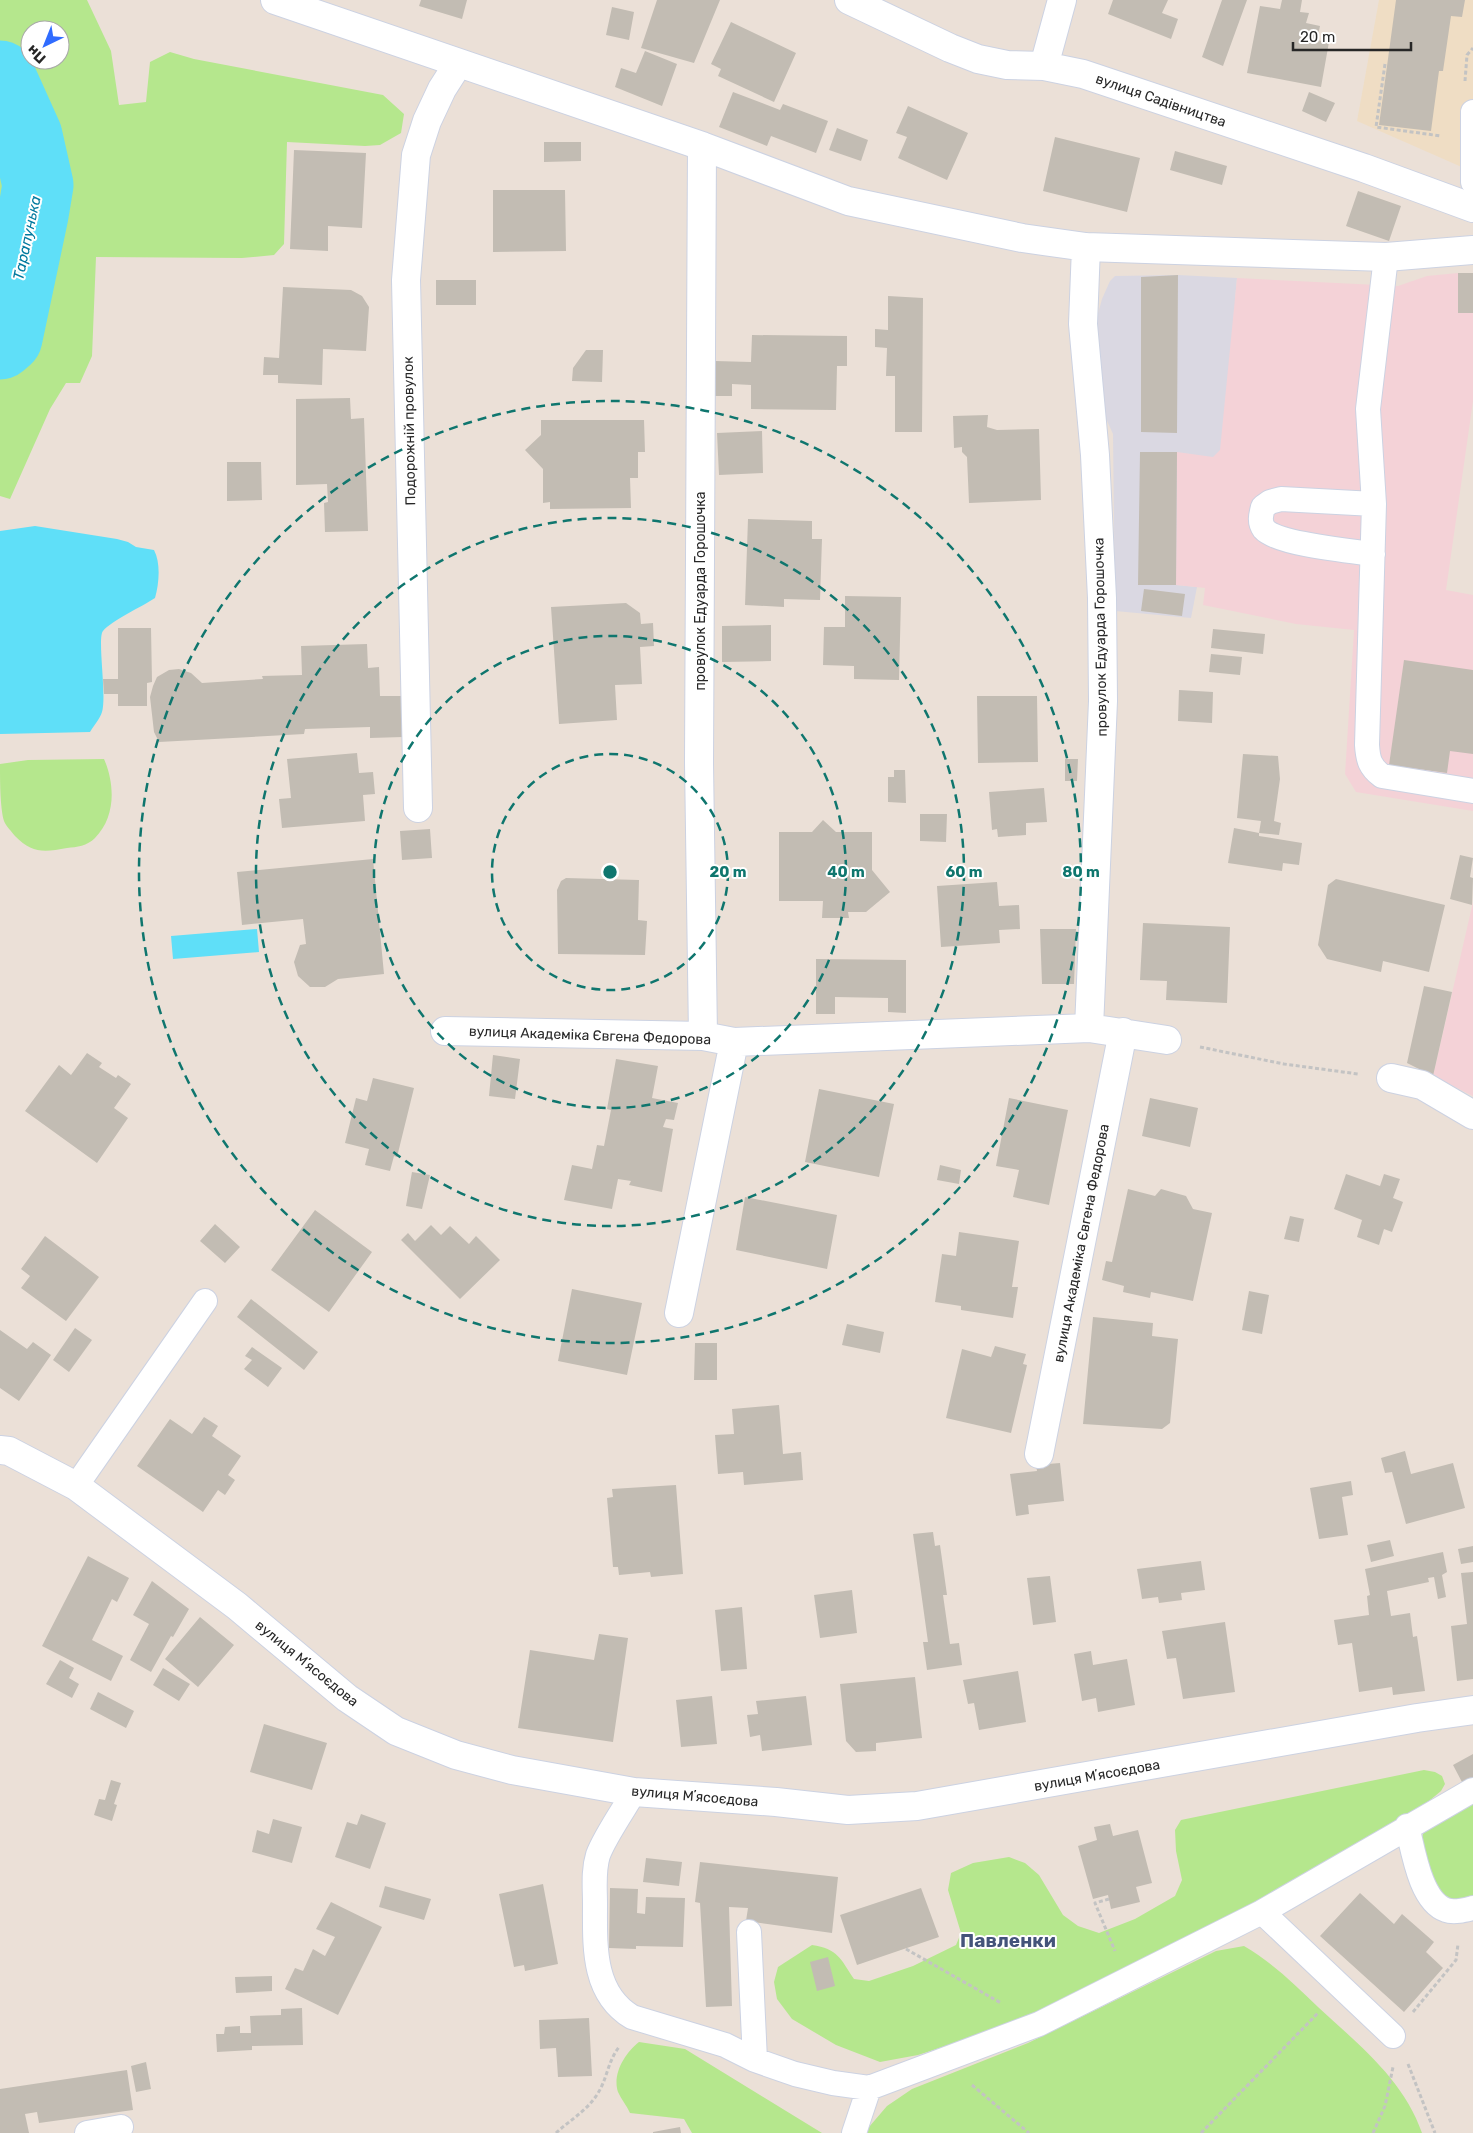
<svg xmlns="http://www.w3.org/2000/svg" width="1473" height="2133" viewBox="0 0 1473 2133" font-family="Rubik,sans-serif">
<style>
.industrial{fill:#dad8e2}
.education{fill:#efddc4}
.medical{fill:#f4d2d7}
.green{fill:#b5e78d;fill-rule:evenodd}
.water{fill:#5fdff8}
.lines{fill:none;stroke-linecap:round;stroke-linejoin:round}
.river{stroke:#5fdff8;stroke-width:71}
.building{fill:#c2bcb3}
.service-casing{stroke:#ccd2e2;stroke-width:26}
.minor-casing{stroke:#ccd2e2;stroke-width:30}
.path{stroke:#c3c3c3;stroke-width:3;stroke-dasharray:4 2.5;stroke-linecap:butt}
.service{stroke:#fff;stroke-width:24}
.minor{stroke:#fff;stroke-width:28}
.ring{fill:none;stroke:#0f766e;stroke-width:2.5;stroke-dasharray:9 6}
.labels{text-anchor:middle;stroke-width:4;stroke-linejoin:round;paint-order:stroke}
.street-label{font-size:14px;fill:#272727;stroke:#fff}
.water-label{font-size:15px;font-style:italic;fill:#027a9f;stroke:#fff}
.district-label{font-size:19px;font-weight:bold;fill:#44547a;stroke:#fff}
.centre{fill:#0f766e;stroke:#fff;stroke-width:2.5}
.ring-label{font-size:15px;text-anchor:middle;font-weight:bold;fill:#0f766e;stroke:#fff;stroke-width:4;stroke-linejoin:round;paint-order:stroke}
</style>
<rect width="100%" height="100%" fill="#ebe0d7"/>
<!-- industrial -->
<path class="industrial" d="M1178,275L1237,278L1235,300L1290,295L1176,585L1197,587L1191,618L1115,611L1113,434L1099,403L1095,325L1102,299L1110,281L1115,276Z"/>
<!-- education -->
<path class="education" d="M1379,0H1473V172L1357,121Z"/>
<!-- medical -->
<path class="medical" d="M1458,273H1473V401L1446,590L1473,595V811L1356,792L1345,774L1354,630L1296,624L1203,605L1205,588L1176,585L1177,452L1213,457L1220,450L1237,278L1398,286L1427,276Z
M1473,902V1096L1433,1076Z"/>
<!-- green -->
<path class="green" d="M0,0H87L111,51L119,105L146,102L150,62L170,52L194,59L383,95L404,114L401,133L380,145L365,146L287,142L284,244L274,255L242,258L96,257L92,356L80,383H66L50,409L10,499L0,496ZM30,30H60V60H30Z
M104,759C115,784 116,817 95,838C87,846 77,847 67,848C45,852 32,854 15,836C12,832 6,826 4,821C0,807 0,779 0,764L28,760Z
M1424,1770L1435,1772L1442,1776L1445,1784L1441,1791L1429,1801L1261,1901L1016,2023L918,2055L880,2062L836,2045L792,2019L777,1999L774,1982L778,1967L812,1945C838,1949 840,1958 854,1979L869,1981L913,1966L956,1945L961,1933L948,1890L951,1873L973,1863L1009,1857L1025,1863L1039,1875L1063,1915L1078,1926L1099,1933L1135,1919L1175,1896L1182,1880L1176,1851L1175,1830L1181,1820Z
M1473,1800V1896L1460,1902C1454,1901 1446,1900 1442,1896C1429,1883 1414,1843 1426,1828C1432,1820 1463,1806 1473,1800Z
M1244,1946C1273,1963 1294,1984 1318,2007C1358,2044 1404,2080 1422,2133H867L869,2127L887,2106L912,2089L1028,2043L1216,1951Z
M639,2042L685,2049L822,2133H692L684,2119L630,2113C627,2106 621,2099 618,2092C612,2074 625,2053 639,2042Z"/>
<!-- water -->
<path class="water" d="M35,526L117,539L128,542L136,547L154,550C161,563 159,584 155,598C143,606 111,621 103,631C97,638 107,695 102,712C100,719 94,725 90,732L0,734V531Z
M257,929L259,952L173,959L171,936Z"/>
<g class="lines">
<!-- river -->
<path class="river" d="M0,76L27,136L38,185L33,215L7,338L0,344"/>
</g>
<!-- building -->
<path class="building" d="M421,0H467L462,19L419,6Z
M657,0H720L694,63L641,48Z
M1113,0H1168L1162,13L1178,19L1171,39L1108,14Z
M1222,0H1247L1223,66L1202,57Z
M1282,0H1302L1300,12L1309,13L1306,23L1320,26L1317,40L1329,42L1321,87L1247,73L1260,6L1280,9Z
M1396,0H1465L1462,17L1451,16L1443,71H1439L1431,131L1379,125Z
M612,7L634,12L629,40L606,35Z
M731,22L796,53L774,102L718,76L721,69L711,64Z
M645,51L677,64L662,106L615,87L621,68L636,73Z
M733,92L780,110L783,104L828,121L816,153L771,136L767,146L719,127Z
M1309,92L1335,103L1326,122L1302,111Z
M908,106L968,133L947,180L898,158L907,137L896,133Z
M837,128L868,140L861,161L829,150Z
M1055,137L1140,158L1127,212L1043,191Z
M544,142H581V161L544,162Z
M294,150L366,153L362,228L328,226V251L290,249Z
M1175,151L1227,166L1222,185L1170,170Z
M493,190H565L566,251L493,252Z
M1358,191L1401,206L1389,241L1346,226Z
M1458,273H1473V313H1458Z
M1178,275L1177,433L1141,432V277Z
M436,280H476V305H436Z
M283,287L351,290L362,296L369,307L366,351L323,349L322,385L278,383V375H263L264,357L279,358Z
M888,296L923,298L922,432H895V376H886L887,348L875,347V329L888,330Z
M752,335L847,336V366H837L836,410L751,409V385L732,384V396H714L715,361L751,362Z
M586,350H603L602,382L572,381L573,368Z
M350,398L351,419L364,418L368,531L325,532L324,503L328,502L327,484L296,485V399Z
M988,415L987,427L997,430L1039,429L1041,500L969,503L967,457L962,452V447L954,448L953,416Z
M541,420H644L645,452H638V478H630L631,508L550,509V502L543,503V469L525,450L541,435Z
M762,431L763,473L719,475L717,433Z
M1140,452H1177L1176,585H1138Z
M227,462H261L262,500L227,501Z
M748,519L812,521V539H822L820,600L784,599V607L745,605Z
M1144,589L1185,594L1182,616L1141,611Z
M845,596L901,597L899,680L854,679V666L823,665L824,627H845Z
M626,603L640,613L641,624L653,623L654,646L640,647L642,684L615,685L617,720L559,724L551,607Z
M771,625V661L722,662V626Z
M118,628H151L152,682L147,683V706H118V694H104L103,679H118Z
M1213,629L1265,634L1263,654L1211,648Z
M367,644L368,668L379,667L380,696H401L403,737L370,738V727L305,729L304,734L159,742L154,732L150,697L153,686L157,677L169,670L179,669L191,673L202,683L263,679L262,676L302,675L301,646Z
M1211,654L1242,657L1240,675L1209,672Z
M1404,660L1473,670V754L1450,751L1447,773L1389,765Z
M1179,690L1213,692L1212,723L1178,721Z
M977,696H1037L1038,762L978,763Z
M357,753L359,773L373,772L375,794L363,795L365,821L282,828L279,799L291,798L287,759Z
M1243,754L1278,756L1280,779L1274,821L1281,823L1279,835L1259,833L1261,821L1237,818Z
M1065,759H1078L1077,781H1065Z
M894,770H905L906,803L888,802V777H894Z
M1044,788L1047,822L1026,823V835L998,837L997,829L992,830L989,792Z
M920,814H947L946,842L920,841Z
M823,820L836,832H872V870L890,892L866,912H848L849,918H822L823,901H779V832H812Z
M1234,828L1259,833V836L1302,843L1299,865L1283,863L1282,871L1228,863Z
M430,829L432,858L402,860L400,831Z
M1460,855L1473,858L1470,877L1473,878L1472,905L1450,899Z
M373,859L384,974L338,979L325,987H310L298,976L294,962L300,945L306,944L303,919L242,925L237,872Z
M566,878L639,880L638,920L647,921L645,955L558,954L557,890L561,881Z
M1336,879L1445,905L1429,972L1383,961L1381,972L1327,959L1318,945L1328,885Z
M997,882L999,906L1019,905L1020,929L999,930L1000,943L941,947L937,886Z
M1143,923L1230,927L1227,1003L1166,1000L1167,981L1140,980Z
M1040,929H1076L1074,984H1042Z
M816,959L906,960V1013L888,1012V998L835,997V1014H816Z
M1424,986L1452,992L1433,1076L1407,1063Z
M87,1053L102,1063L99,1067L116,1078L118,1075L131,1084L114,1108L128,1118L97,1163L25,1111L59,1065L71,1075Z
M493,1055L520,1059L515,1099L489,1096Z
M616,1059L658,1066L652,1098L678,1103L674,1120L666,1119L663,1127L673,1129L662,1192L629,1185L631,1181L618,1179L612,1209L564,1200L572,1165L592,1169L597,1145L604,1146L611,1110L607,1109Z
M373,1078L414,1088L397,1157L394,1156L390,1171L365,1165L369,1149L345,1143L356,1098L367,1101Z
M819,1089L894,1104L879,1177L805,1162Z
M1009,1098L1068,1110L1049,1205L1013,1197L1019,1170L996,1166Z
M1150,1098L1198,1108L1190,1147L1142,1136Z
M940,1165L961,1170L959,1184L937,1180Z
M412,1172L430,1175L422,1209L406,1206Z
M1346,1174L1380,1186L1384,1174L1400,1179L1393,1198L1403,1202L1392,1232L1384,1229L1379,1245L1357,1237L1362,1220L1334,1209Z
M1128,1189L1155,1196L1161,1189L1186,1196L1193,1209L1212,1213L1193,1301L1151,1292L1150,1298L1123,1292L1124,1286L1102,1280L1106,1261L1112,1262Z
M745,1197L837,1215L827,1269L736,1250Z
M315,1210L372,1252L329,1312L271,1270Z
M1290,1216L1304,1219L1299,1242L1284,1239Z
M215,1224L240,1247L225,1263L200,1241Z
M431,1225L441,1235L450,1226L469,1244L476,1236L500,1260L460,1299L401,1240L408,1233L415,1241Z
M959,1232L1019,1241L1012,1287H1018L1013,1318L961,1310V1306L935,1302L942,1254L956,1256Z
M45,1236L99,1277L66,1321L21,1288L30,1276L21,1269Z
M572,1289L642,1303L627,1375L558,1361Z
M1249,1291L1269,1295L1262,1334L1242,1330Z
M251,1299L318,1352L304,1370L237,1317Z
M1093,1317L1153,1323L1152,1336L1178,1339L1170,1423L1162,1429L1083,1424Z
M847,1324L884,1332L880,1353L842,1345Z
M75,1328L92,1340L69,1372L53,1360Z
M0,1330L27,1349L33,1342L51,1355L19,1401L0,1388Z
M695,1343H717V1380H694Z
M995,1346L1026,1354L1023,1364L1027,1365L1011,1433L946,1418L962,1349L991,1357Z
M252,1347L282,1368L268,1387L244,1369L252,1360L245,1356Z
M779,1405L783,1454L801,1452L803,1480L744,1485L743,1472L718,1474L715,1435L734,1434L732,1409Z
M204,1417L218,1426L212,1436L241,1456L228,1475L235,1480L225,1495L218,1490L203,1512L137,1466L170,1419L192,1434Z
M1405,1451L1411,1474L1453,1463L1465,1508L1406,1524L1392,1472L1385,1473L1381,1458Z
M1060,1463L1064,1501L1028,1505L1029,1514L1016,1516L1010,1474L1037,1471L1036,1465Z
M1351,1481L1353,1495L1342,1497L1348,1535L1319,1539L1310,1488Z
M676,1485L683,1574L651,1577L650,1572L619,1575L618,1567H613L607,1498L613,1497L612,1489Z
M933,1532L935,1546L940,1545L947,1595H943L950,1644L959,1643L962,1665L927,1670L923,1642H928L913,1534Z
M1390,1540L1394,1556L1371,1562L1367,1545Z
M1473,1546V1562L1461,1564L1458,1549Z
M1443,1552L1447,1572L1442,1575L1446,1597L1438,1599L1434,1577L1428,1578L1429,1582L1387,1591L1391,1616L1410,1613L1413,1637L1417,1636L1425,1691L1393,1695L1392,1687L1359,1692L1352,1643L1338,1645L1334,1620L1369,1615L1367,1596L1370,1595L1365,1569Z
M88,1556L129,1578L117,1602L112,1599L92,1640L123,1656L111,1681L42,1646Z
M1201,1561L1205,1590L1181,1593L1182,1600L1159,1603L1158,1597L1142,1599L1137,1569Z
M1473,1572V1679L1457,1681L1451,1626L1467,1624L1461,1573Z
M1050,1576L1056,1622L1033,1625L1027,1578Z
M152,1581L189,1609L173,1637L171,1636L151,1672L130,1660L149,1624L133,1615Z
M852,1590L857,1633L820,1638L814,1595Z
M742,1607L747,1669L721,1671L715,1610Z
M200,1617L234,1645L198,1687L165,1659Z
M1225,1622L1235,1692L1183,1699L1176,1658L1167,1659L1162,1631Z
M599,1634L628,1638L613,1742L518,1728L530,1650L594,1660Z
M1091,1651L1093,1665L1127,1659L1135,1705L1098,1712L1096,1698L1082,1701L1074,1654Z
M60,1660L74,1668L69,1678L79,1684L72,1698L46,1684Z
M163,1668L190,1684L179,1701L153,1685Z
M1018,1671L1026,1722L979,1730L974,1703L968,1704L963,1680Z
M915,1677L922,1738L876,1743V1751L856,1752L846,1741L840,1684Z
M98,1692L134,1711L126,1728L90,1709Z
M712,1696L717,1744L681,1747L676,1700Z
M806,1696L812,1745L762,1751L760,1735L750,1737L747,1715L758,1714L756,1701Z
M264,1724L327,1743L312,1790L250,1772Z
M1473,1754V1779L1463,1784L1453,1765Z
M111,1780L121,1783L114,1804L117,1805L112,1821L94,1815L99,1799L105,1800Z
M361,1814L386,1823L370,1869L335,1857L347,1822L357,1825Z
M273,1819L302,1827L292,1863L252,1852L257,1830L269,1834Z
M1110,1824L1113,1836L1138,1830L1152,1883L1136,1887L1140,1902L1111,1909L1108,1895L1093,1899L1078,1846L1097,1840L1094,1827Z
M646,1858L682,1862L679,1886L643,1882Z
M700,1862L838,1877L832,1933L746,1921L748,1908L729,1907L732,2006L706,2007L700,1903L695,1902Z
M543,1884L558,1964L525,1971L524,1965L514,1967L499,1894Z
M385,1886L431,1899L424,1920L379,1907Z
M610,1888L638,1889L637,1913L645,1914L646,1897L685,1898L683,1947L636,1946V1949L609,1948Z
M921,1888L939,1937L857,1965L840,1915Z
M1360,1893L1394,1924L1402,1914L1434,1942L1426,1952L1443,1968L1404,2012L1320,1936Z
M331,1902L382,1927L338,2015L285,1989L295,1968L303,1971L313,1949L325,1956L335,1937L316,1929Z
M828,1957L835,1986L817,1991L810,1962Z
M272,1976V1991L236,1993L235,1977Z
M302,2008L303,2045L252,2046V2050L217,2052L216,2034H224L225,2027L240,2026V2033H251L250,2016L281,2015V2009Z
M589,2018L592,2076L558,2077L556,2048L540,2049L539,2020Z
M146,2062L151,2089L136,2092L131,2066Z
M127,2070L133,2110L39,2123L37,2112L25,2114L29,2133H0V2089Z
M680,2127L681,2133H653V2132Z"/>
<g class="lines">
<!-- service casing -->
<g class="service-casing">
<path id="service" d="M1473,112V182
M1386,257L1368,409L1374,504L1367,745C1368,760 1370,767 1382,776L1473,791
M1373,554C1351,551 1277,544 1264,529C1259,522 1261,515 1263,507L1270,502L1281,499L1374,504
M76,1486L205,1301
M634,1792C624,1809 604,1838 598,1855C593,1871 595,1888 595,1904C595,1945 592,1993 632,2017L725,2045L755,2060L795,2074L833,2083L869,2088L1039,2024L1262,1912L1473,1790
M1407,1826C1413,1849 1420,1901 1446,1910C1454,1913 1465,1910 1473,1908
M1262,1912L1393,2036
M749,1932L755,2060
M87,2133L121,2127
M854,2133L869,2088"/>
</g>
<!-- minor casing -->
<g class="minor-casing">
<path id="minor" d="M275,0L702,146L848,201L1022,238L1086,247L1386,257L1473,250
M849,0L950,48L978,59L1007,65L1044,66L1083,74L1364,168L1473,208
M1044,66L1062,0
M702,146L699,763L703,1036
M1086,247L1083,324L1095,455L1102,598L1103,701L1089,1028
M418,808L406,280L416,155L427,121L442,89L458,64
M445,1031L703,1036L734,1042L679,1313
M734,1042L1089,1028L1167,1040
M1391,1078L1422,1085L1473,1115
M0,1450L9,1451L76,1486L237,1606L347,1698L396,1731L456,1755L512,1770L634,1792L776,1802L848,1810L917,1806L1417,1718L1473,1710
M1039,1454L1123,1032"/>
</g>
<!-- path -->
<path class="path" d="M1385,64L1376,127L1441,136
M1465,81L1467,55L1473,48
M1200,1047L1284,1064L1358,1074
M1109,1899L1095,1903L1115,1951
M906,1949L1001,2003
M1413,2012L1456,1960L1458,1944
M1408,2064L1435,2133
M972,2085L1029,2133
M556,2133C570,2120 588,2110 598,2093C607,2079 608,2061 619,2047
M1201,2133L1319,2012
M1373,2133L1385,2106L1393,2067"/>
<!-- service -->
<use href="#service" class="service"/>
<!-- minor -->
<use href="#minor" class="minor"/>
</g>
<!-- distance rings -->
<g class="ring">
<circle cx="610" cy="872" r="118"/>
<circle cx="610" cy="872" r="236"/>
<circle cx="610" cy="872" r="354"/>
<circle cx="610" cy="872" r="471"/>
</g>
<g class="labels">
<!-- street labels -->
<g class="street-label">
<text transform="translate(1161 100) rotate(19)" y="5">вулиця Садівництва</text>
<text transform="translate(409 431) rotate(-91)" y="5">Подорожній провулок</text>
<text transform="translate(700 591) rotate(-90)" y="5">провулок Едуарда Горошочка</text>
<text transform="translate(1100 637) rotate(-91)" y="5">провулок Едуарда Горошочка</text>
<text transform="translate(590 1035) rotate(2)" y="5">вулиця Академіка Євгена Федорова</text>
<text transform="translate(1081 1243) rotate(-79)" y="5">вулиця Академіка Євгена Федорова</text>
<text transform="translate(307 1663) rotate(39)" y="5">вулиця Мʼясоєдова</text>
<text transform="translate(1097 1775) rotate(-10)" y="5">вулиця Мʼясоєдова</text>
<text transform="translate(695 1796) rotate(5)" y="5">вулиця Мʼясоєдова</text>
</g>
<!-- water labels -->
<g class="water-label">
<text transform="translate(27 238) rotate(-78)" y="5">Тарапунька</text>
</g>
<!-- district labels -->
<g class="district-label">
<text x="1008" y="1947">Павленки</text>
</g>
</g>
<circle cx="610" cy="872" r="8" class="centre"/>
<g class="ring-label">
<text x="728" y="877">20 m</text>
<text x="846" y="877">40 m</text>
<text x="964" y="877">60 m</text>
<text x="1081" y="877">80 m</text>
</g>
<!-- north arrow -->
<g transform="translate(45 45) rotate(223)"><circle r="24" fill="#ffffff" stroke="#a9a9a9"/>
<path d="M0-4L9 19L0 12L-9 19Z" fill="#306cff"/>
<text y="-8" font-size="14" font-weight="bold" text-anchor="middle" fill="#272727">Пн</text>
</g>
<!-- scale -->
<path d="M1293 42v8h118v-8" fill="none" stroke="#272727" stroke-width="2.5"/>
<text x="1300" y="42" font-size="15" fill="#272727" stroke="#ffffff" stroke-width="4" paint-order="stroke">20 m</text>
</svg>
